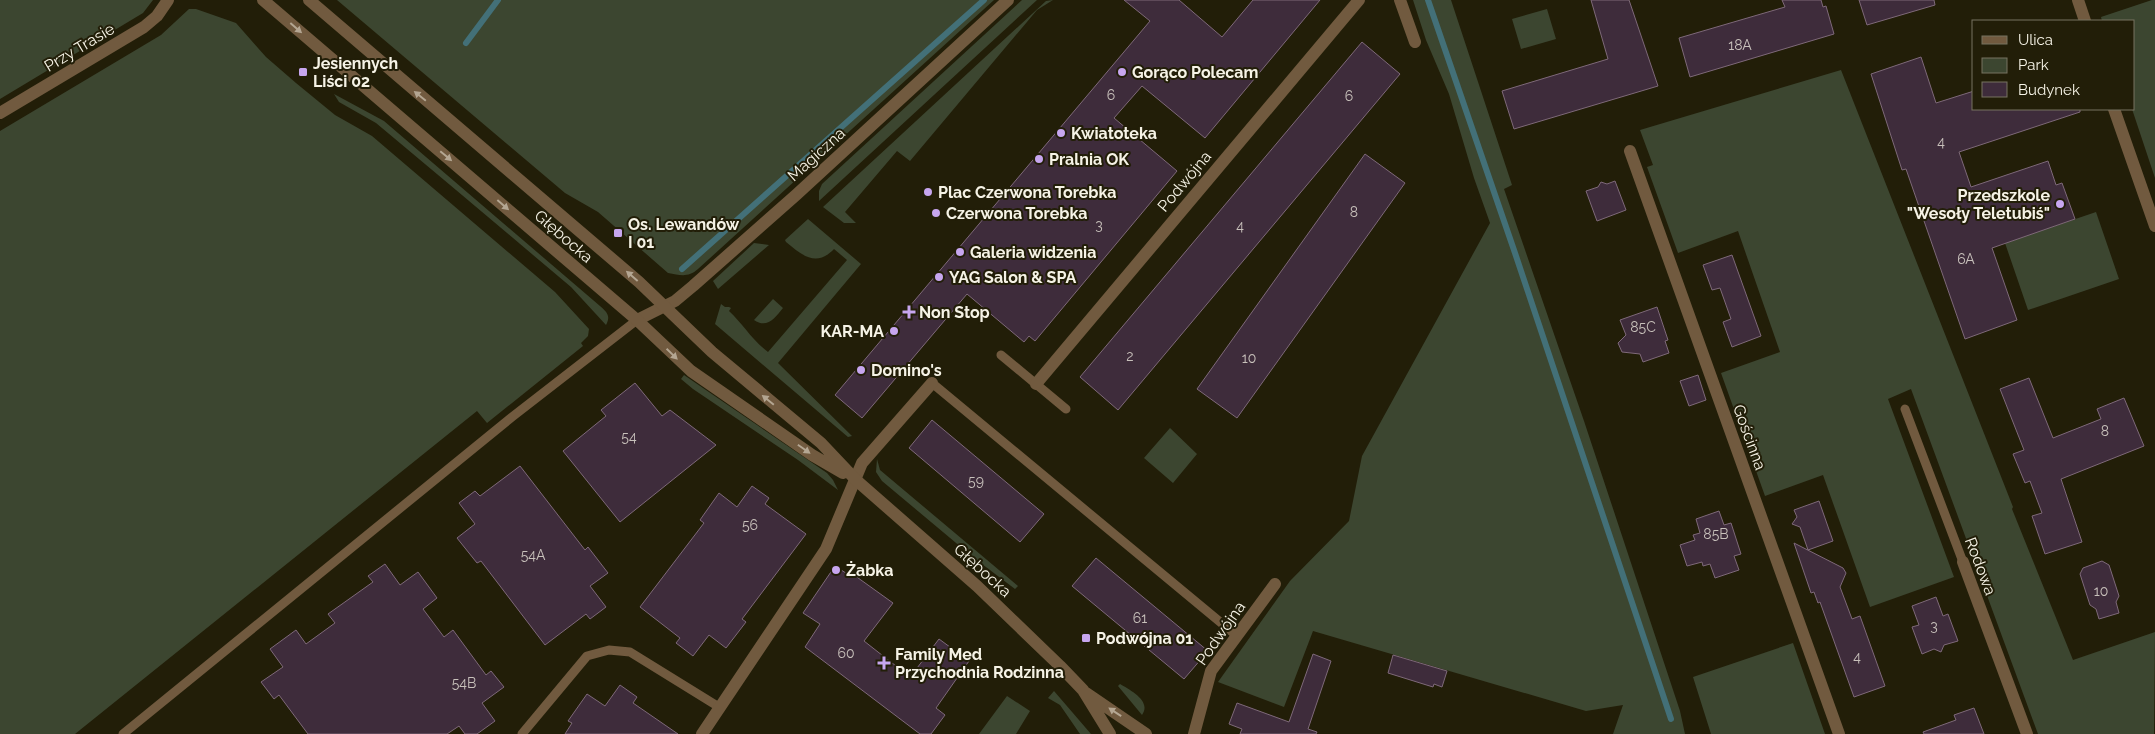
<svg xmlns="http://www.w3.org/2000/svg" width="2155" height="734" viewBox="0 0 2155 734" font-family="Raleway,sans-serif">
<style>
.green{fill:#3c4630}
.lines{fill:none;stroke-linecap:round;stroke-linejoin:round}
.stream{stroke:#437078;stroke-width:6}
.building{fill:#3e2c3b;stroke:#7e6979}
.service{stroke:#715a3f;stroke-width:9}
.minor{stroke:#715a3f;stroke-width:12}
.tertiary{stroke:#715a3f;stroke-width:12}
.oneway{fill:#b4a692}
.poi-dot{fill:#c7a6ef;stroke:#221e08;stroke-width:2}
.labels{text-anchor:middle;stroke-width:4;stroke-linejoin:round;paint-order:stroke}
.number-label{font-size:14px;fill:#c8c1bb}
.street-label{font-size:16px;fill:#f6f3e6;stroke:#221e08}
.poi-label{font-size:16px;font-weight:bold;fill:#f6f3e6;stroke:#221e08;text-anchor:start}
</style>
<rect width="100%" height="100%" fill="#221e08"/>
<!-- green -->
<path class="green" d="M0,0H153L143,13L0,99Z
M337,0H994L698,269C688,278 680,275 668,273L598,212L565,193Z
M1022,0H1037L819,201V191L822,184Z
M1053,0L1037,10L910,161L897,151L845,212L856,223H844L823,207L1046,1Z
M1413,0H1451L1512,185L1504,189L1584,421L1680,711L1685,734H1613L1623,705L1586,711L1313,631L1284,707L1218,682L1290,581L1349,521L1362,456L1490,223L1474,178L1449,94L1426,40Z
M2152,0H2155V178L2132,109H2134V21H2102L2101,17Z
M189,9H196L236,23L266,57L296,83L335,115L372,136L555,292L589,329L588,336L581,343L583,346L487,423L477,411L75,734H0V131L161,35Z
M1547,9L1556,39L1521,49L1512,19Z
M1841,70L2013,507L2012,509L2073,660L2155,632L2154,734H2038L1911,389L1888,399L1954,577L1870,607L1823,475L1765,496L1721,373L1780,352L1738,231L1678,253L1647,167L1653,165L1640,130Z
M334,94L384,121L600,306C607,312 611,316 606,325L571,287L456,190L376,123L339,102Z
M2096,212L2119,279L2028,310L2005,243Z
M808,219L861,264L778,363L852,436L848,437L715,324L721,304L725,307H729L731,308L729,311C742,323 753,341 768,352L847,260L834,249C816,268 802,255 786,242L785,240Z
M754,243L769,245L718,289L713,281Z
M773,299L783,308C775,318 767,329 754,320Z
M684,375L827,473L833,480L838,490L798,460L693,389L681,379Z
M1170,428L1197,454L1173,483L1144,458Z
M877,459L880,470L1018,586L1015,589L974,558L882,481L876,472Z
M1793,643L1825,734H1711L1693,677Z
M1120,684C1130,690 1152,701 1142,715L1118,686Z
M1054,691L1091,734H1080L1060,705L1048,698Z
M1007,696L1030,711L1016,734H979Z"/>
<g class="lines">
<!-- stream -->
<path class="stream" d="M1428,0L1515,253L1671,719
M466,43L498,0
M682,269L984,0"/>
</g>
<!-- building -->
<path class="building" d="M1124,0H1179L1222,37L1253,0H1320L1205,138L1142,86L1114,118L1177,171L1035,341L1029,336L1024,342L967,294L862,418L835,395L1150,21Z
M1591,0H1629L1658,86L1514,129L1502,91L1608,59Z
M1782,0H1821L1823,7L1826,6L1834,34L1690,77L1679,38L1785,7Z
M1859,0H1934L1935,5L1867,25Z
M1362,42L1400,74L1118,410L1080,377Z
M1921,57L1936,103L1974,91V109H2080V112L1959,152L1971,187L2048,161L2056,185L2062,183L2075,219L1992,248L2017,320L1965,339L1906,169L1902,170L1871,74Z
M1365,154L1405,183L1237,418L1197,389Z
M1615,181L1626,210L1597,221L1586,191L1598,187L1601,182L1607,184Z
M1732,255L1761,336L1732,347L1723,322L1731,319L1720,288L1712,290L1703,265Z
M1657,307L1668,340L1665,341L1669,353L1643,362L1640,354L1622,352L1618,343L1626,335L1620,320Z
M1698,375L1706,400L1689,406L1680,381Z
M2029,378L2053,438L2101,419L2097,409L2124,398L2144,446L2061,479L2082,542L2045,554L2032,516L2042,513L2030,481L2025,483L2013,454L2024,450L2000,389Z
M635,383L662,416L670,410L716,445L620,522L563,451L606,416L601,410Z
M932,420L1044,514L1020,542L909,448Z
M520,466L585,550L588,547L608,573L590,586L606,607L590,619L586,614L545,645L481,561L477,563L457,538L475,524L459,503L475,491L480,496Z
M752,486L769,498L765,504L806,534L742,619L746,622L726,648L709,635L693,656L676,643L680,638L640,607L704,523L700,520L719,493L737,507Z
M1819,501L1833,541L1808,550L1800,527L1792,524L1797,517L1794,510Z
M1719,511L1724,525L1731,523L1741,554L1734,556L1739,570L1715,578L1710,564L1703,566L1702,562L1687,566L1680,545L1695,540L1693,535L1700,533L1696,519Z
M1794,543L1843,568L1846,573L1840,587L1852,619L1860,616L1885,686L1854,697L1820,602L1818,603L1814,592L1811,593Z
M1096,558L1208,651L1184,679L1072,586Z
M2102,561L2109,565L2119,596L2116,602L2119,613L2099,619L2096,609L2090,605L2080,574L2083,568Z
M385,564L400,585L418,572L437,598L423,609L444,637L453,630L486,675L491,671L504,687L482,703L495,721L477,734H465L459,726L447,734H308L279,695L274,699L261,682L283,667L270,649L296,630L306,644L335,623L328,614L373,582L368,576Z
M835,566L852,577L854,575L893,603L864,641L892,663L911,676L939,639L969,661L936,708L945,715L931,734H920L805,647L820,624L803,613Z
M1936,597L1943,616L1948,614L1958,641L1944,645L1941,652L1934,649L1922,654L1912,627L1919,625L1912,606Z
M1313,654L1331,661L1308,729L1317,732L1316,734H1240L1242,729L1229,724L1237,703L1289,722Z
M1393,655L1447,671L1442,687L1434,684L1433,687L1388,673Z
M620,685L637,697L633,703L678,734H565L572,723L568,721L587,694L605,706Z
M1974,708L1984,734H1924L1923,732L1956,720L1954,715Z"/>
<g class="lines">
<!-- service -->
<path class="service" d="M1001,355L1066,409
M932,383L1237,636
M1905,409L1963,562
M123,734L512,417L637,320
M522,734L587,656L609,650L630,652L719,707"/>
<!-- minor -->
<path class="minor" d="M1400,0L1415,42
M2078,0L2085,21
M2114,109L2155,226
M0,113L144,27L157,16L168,0
M1630,151L1839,734
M637,320L675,301L693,286L796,195L1008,0
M1036,384L1359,0
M1963,562L2027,734
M702,734L826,549L862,463L932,383
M1194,734L1211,671L1275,584"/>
<!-- tertiary -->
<path class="tertiary" d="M263,0L637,320L691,371L812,455L843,473
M309,0L639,282L712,352L821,443L856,480L977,586L1060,666L1083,690L1110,734
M1086,693L1146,734"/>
</g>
<!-- one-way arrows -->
<defs><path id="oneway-solid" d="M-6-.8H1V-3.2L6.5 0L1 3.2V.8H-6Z" transform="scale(1.25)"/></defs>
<g class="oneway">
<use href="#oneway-solid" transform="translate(296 28) rotate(41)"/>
<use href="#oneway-solid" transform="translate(420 96) rotate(-141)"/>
<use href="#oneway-solid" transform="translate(446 156) rotate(40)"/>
<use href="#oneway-solid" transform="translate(503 205) rotate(41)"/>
<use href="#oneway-solid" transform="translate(632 276) rotate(-139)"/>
<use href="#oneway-solid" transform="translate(672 354) rotate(44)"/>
<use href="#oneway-solid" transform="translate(768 400) rotate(-141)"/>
<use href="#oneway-solid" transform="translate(804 449) rotate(35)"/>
<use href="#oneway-solid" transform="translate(1115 712) rotate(-146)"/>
</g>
<!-- markers -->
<g class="poi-dot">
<rect x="298" y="67" width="10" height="10" rx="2.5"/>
<circle cx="1122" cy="72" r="5"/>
<circle cx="1061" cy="133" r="5"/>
<circle cx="1039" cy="159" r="5"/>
<circle cx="928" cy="192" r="5"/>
<circle cx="2060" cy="204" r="5"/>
<circle cx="936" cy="213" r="5"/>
<rect x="613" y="228" width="10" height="10" rx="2.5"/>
<circle cx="960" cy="252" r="5"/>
<circle cx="939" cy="277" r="5"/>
<path d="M906.5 304.5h5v5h5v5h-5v5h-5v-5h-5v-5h5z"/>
<circle cx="894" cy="331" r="5"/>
<circle cx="861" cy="370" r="5"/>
<circle cx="836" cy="570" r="5"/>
<rect x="1081" y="633" width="10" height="10" rx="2.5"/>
<path d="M881.5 655.5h5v5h5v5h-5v5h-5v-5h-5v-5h5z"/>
</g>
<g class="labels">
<!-- number labels -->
<g class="number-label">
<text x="1740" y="50">18A</text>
<text x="1111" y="100">6</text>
<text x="1349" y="101">6</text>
<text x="1941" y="147">4</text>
<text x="1354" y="217">8</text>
<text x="1099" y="230">3</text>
<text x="1240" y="231">4</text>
<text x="1966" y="264">6A</text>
<text x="1643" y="332">85C</text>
<text x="1130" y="361">2</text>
<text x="1249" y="363">10</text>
<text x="2105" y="436">8</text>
<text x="629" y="442">54</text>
<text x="976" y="486">59</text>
<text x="750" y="530">56</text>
<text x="1716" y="539">85B</text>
<text x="533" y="560">54A</text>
<text x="2101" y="596">10</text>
<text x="1140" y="623">61</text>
<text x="1934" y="631">3</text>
<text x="846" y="658">60</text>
<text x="1857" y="662">4</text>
<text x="464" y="688">54B</text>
</g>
<!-- street labels -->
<g class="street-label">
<text transform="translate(79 47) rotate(-31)" y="6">Przy Trasie</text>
<text transform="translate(816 154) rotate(-42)" y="6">Magiczna</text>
<text transform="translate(1184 181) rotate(-50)" y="6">Podwójna</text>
<text transform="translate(564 236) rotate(41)" y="6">Głębocka</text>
<text transform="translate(1750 437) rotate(70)" y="6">Gościnna</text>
<text transform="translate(1981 566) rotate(69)" y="6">Rodowa</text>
<text transform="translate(983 570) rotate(42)" y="6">Głębocka</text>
<text transform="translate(1220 633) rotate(-55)" y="6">Podwójna</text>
</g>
<!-- poi labels -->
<g class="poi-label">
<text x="313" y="69">Jesiennych<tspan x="313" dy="18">Liści 02</tspan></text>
<text x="1132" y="78">Gorąco Polecam</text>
<text x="1071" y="139">Kwiatoteka</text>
<text x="1049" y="165">Pralnia OK</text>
<text x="938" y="198">Plac Czerwona Torebka</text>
<text x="2050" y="201" text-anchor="end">Przedszkole<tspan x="2050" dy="18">"Wesoły Teletubiś"</tspan></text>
<text x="946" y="219">Czerwona Torebka</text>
<text x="628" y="230">Os. Lewandów<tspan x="628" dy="18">I 01</tspan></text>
<text x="970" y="258">Galeria widzenia</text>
<text x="949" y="283">YAG Salon &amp; SPA</text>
<text x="919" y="318">Non Stop</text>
<text x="884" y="337" text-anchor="end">KAR-MA</text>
<text x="871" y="376">Domino's</text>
<text x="846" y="576">Żabka</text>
<text x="1096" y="644">Podwójna 01</text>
<text x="895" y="660">Family Med<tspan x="895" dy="18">Przychodnia Rodzinna</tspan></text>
</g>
</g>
<!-- legend -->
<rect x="1972" y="20" width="162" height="90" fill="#221e08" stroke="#777361"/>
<rect x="1982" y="36" width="25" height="8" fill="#715a3f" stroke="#777361"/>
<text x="2018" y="45" font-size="15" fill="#f6f3e6">Ulica</text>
<rect x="1982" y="58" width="25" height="15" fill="#3c4630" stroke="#777361"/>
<text x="2018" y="70" font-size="15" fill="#f6f3e6">Park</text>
<rect x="1982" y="82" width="25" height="15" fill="#3e2c3b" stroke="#777361"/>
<text x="2018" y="95" font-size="15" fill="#f6f3e6">Budynek</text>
</svg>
